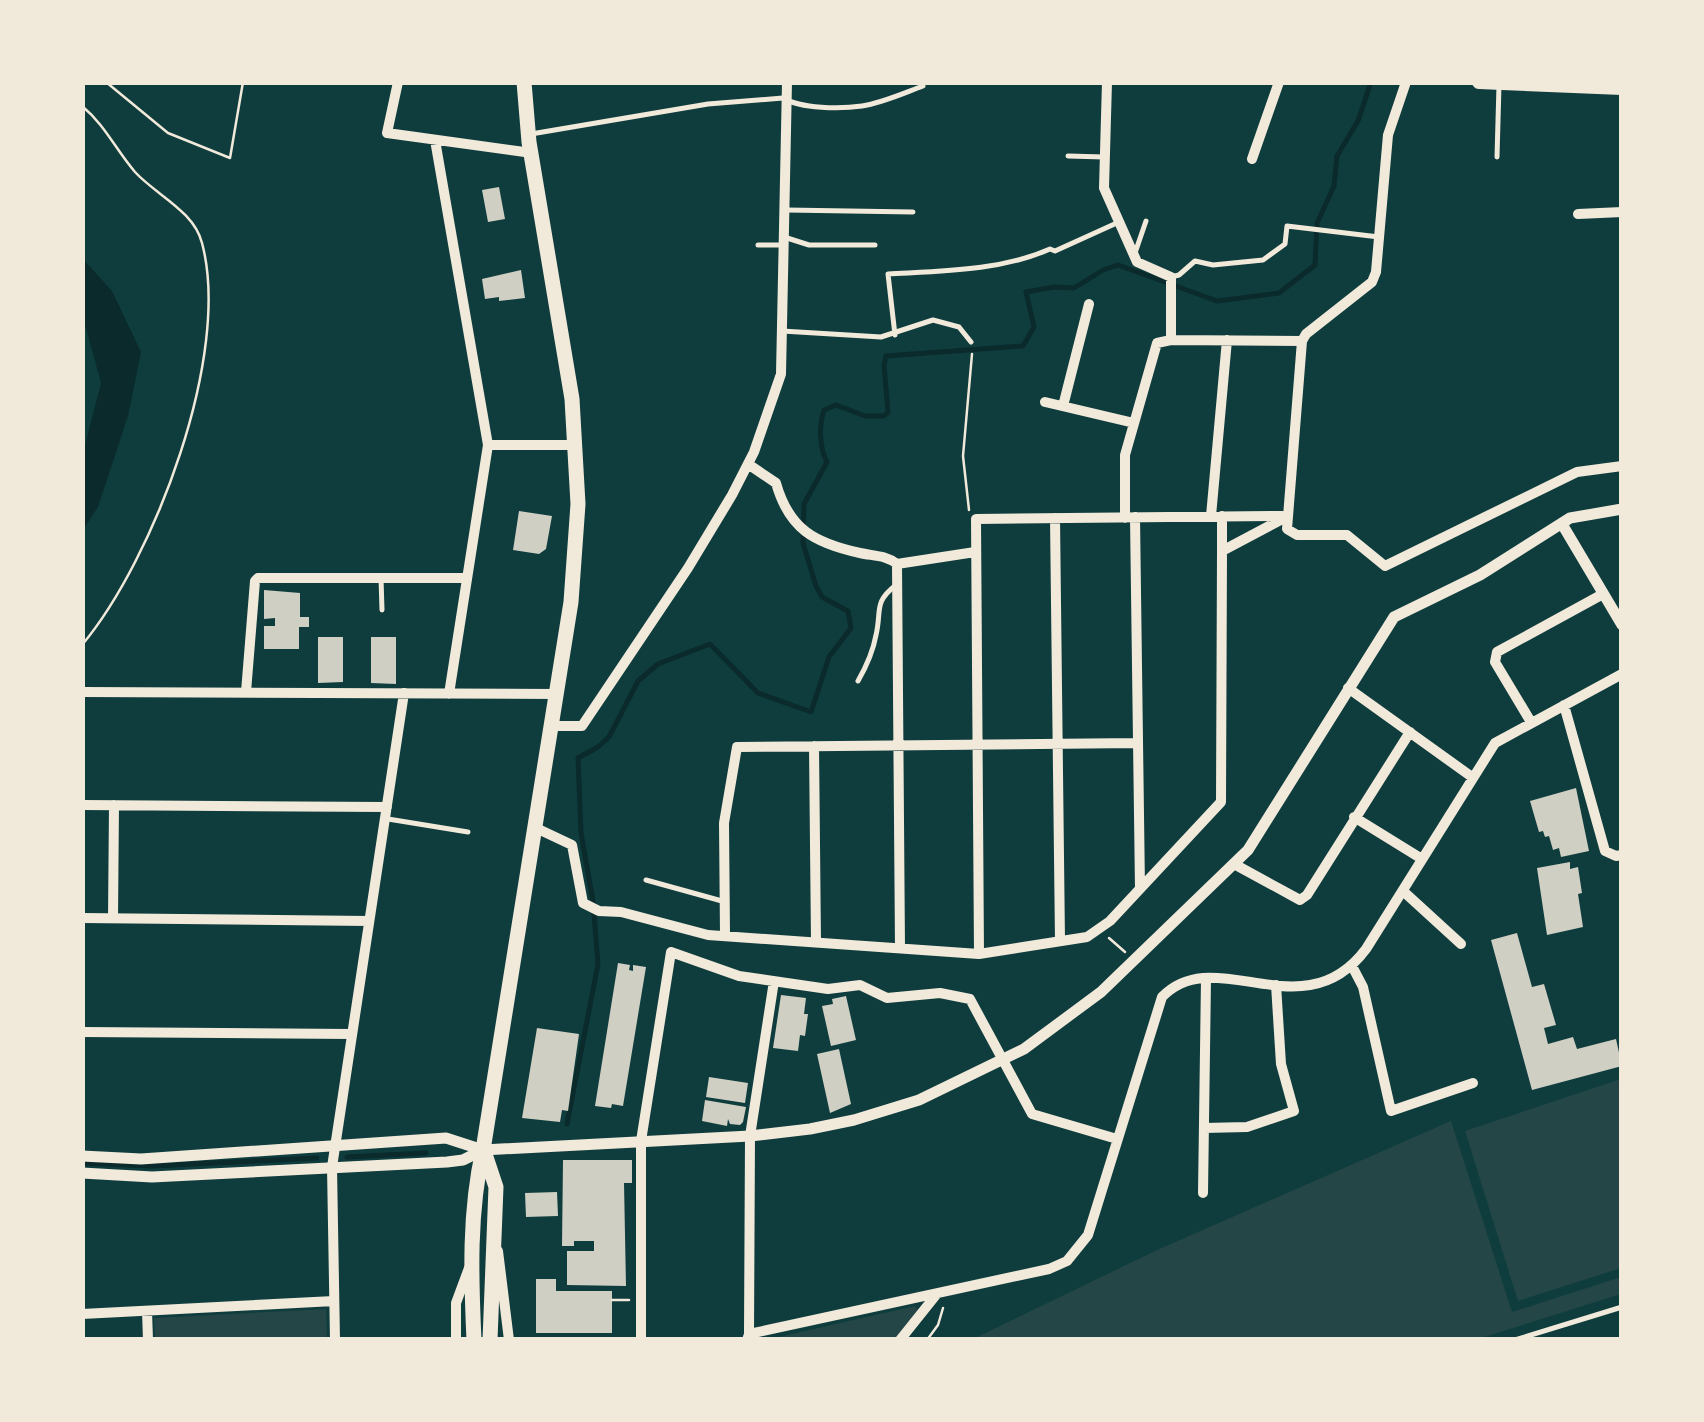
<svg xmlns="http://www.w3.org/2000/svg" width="1704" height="1422" viewBox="0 0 1704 1422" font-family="'Fira Sans',sans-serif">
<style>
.green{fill:#244646}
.water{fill:#0a2a2b}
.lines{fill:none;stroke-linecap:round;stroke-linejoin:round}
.stream{stroke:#0a2a2b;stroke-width:5}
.building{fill:#cfcfc3}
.path{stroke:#f1e9da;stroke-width:2.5}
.service{stroke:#f1e9da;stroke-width:5}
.minor{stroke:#f1e9da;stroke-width:10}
.tertiary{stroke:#f1e9da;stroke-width:11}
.secondary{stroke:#f1e9da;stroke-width:14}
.primary{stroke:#f1e9da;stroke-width:15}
</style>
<rect width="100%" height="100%" fill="#0f3d3e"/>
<!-- green -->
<path class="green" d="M1621,1079V1268L1518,1301L1465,1131Z
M1451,1121L1512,1312L1621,1277V1294L1478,1339H973L1155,1251Z
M915,1306L920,1313L895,1339L766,1340Z
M326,1309L327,1339H155L154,1318Z"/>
<!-- water -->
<path class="water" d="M83,259L112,291L141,352L128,416L98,507L83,530V453L101,383L86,328L83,324Z"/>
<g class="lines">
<!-- stream -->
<path class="stream" d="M567,1124L598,964L593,901L581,833L578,758L598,747L609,737L638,681L658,664L710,644L758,693L811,712L829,657L851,628L848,611L822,597L816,586L803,543L804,504L827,462C819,447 819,425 824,410L836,405L865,416H884L888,412L884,365L886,356L1023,346L1034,327L1026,292L1054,287L1074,288L1103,270L1118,265L1217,301L1279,293L1315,265L1317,223L1334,186L1337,156L1358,121L1371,82
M347,1157L426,1153
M82,1163L152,1166L317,1158"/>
</g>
<!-- building -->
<path class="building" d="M499,187L505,219L488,222L482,190Z
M521,270L525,298L499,301V297L485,299L482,279Z
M519,511L552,516L546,549L539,554L513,550Z
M264,590L300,593V617H309V627H299V649H264V626H275V618L264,619Z
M318,637H343V682L318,683Z
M371,637H396V684L371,683Z
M1576,788L1589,851L1561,857L1559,848L1553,850L1549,836L1545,837L1543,831L1539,832L1530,801Z
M1570,862V869L1578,867L1582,893L1578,894L1583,927L1547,935L1537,868Z
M1517,933L1532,987L1544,984L1556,1025L1544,1028L1548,1044L1573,1037L1577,1049L1616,1039L1622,1066L1532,1090L1491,940Z
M618,963L630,965L629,970L633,971V965L646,967L623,1106L612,1104L611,1108L595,1106Z
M781,995L806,998L804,1014H808L805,1036L800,1035L798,1051L773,1048Z
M846,996L856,1040L831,1046L822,1006L833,1004L832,999Z
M537,1028L579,1034L568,1111L562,1110L560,1122L522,1118Z
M839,1049L851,1104L830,1113L817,1054Z
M709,1077L748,1083L745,1103L706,1097Z
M705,1100L746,1107L743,1122L740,1125L730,1124L728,1119L727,1126L702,1121Z
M563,1160H632V1183H624L626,1286L567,1285V1251H594V1241H574V1246H562Z
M557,1192L558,1216L526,1217L525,1193Z
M536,1279H556V1291H612V1333H536Z"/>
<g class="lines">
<!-- path -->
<path class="path" d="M106,82L168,133L230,158L243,82
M82,106C105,125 116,150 135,172C156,195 194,211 202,243C232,354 154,559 82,645
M969,510L963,456L972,354
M1109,938L1125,952
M612,1300H629
M927,1340L938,1325L943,1308"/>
<!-- service -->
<path class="service" d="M531,134L708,104L783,98C801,109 841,109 862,106C882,103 904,93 923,86
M1068,156L1104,157
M1497,157L1499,85
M786,210L913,212
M784,237L809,245H875
M758,245H781
M1135,253L1146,221
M1171,277L1179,275L1195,261L1213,265L1263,260L1285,244L1287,226L1379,237
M782,331L881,337L933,320L959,327L971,342
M895,335L888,274C942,271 1000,271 1050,249L1055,251L1119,222
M381,578L382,610
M858,681C866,667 873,652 876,635C882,610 873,603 896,585
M388,819L468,832
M646,880L722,901
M1515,1340L1622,1307"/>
<!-- minor -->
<path class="minor" d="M398,82L387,133L532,153
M1107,82L1104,188L1137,262L1171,277V340
M1406,82L1388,135L1376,272L1372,282L1306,334L1302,341L1287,529L1297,535H1347L1385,566L1577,472L1622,466
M435,140L488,445L449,694
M1252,159L1279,82
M1578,214L1622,212
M1045,402L1134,423
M1063,406L1089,304
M488,445H576
M748,464L776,483C789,529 814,543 860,553C873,556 886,555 897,564
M1211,516L1227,340
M1135,517L1140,889
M1055,518L1060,941
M1125,518V455L1157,343L1171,340L1302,341
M1222,551V516
M1348,688L1472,777
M82,692L557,694
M246,692L255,581L258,578H466
M1564,705L1605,851L1616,856L1622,855
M1531,722L1495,662L1497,652L1603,594
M552,726H582L688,568L732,495L754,452L781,374L787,82
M814,746L816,942
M82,805L387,807
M1354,817L1422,859
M536,828L572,845L583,903L599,911L621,912L708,935L979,954L1087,937L1110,921L1221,802L1222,551L1288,516
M1234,864L1300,900L1307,895L1410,732
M1403,891L1461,944
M82,918L369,921
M113,918L114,805
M725,935L724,823L737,747L1136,743
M900,948L897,564L975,552
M979,954L976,519L1282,516
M1352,966L1363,987L1391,1111L1473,1083
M82,1032L351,1034
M1204,1128L1247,1127L1294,1111L1281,1064L1276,985
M1203,1193L1206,979
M498,1251L509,1340
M147,1311L148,1340
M82,1314L334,1301
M749,1334L750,1136L774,981
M335,1340L332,1167L404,693
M456,1340V1303L469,1268
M641,1340V1141L671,952L739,976L828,989L860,985L887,998L940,993L970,999L1032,1114L1117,1139
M747,1340L749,1334L1049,1269L1067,1261L1088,1235L1162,997C1216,941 1303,1033 1366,949L1495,743L1622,674
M900,1340L936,1295"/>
<!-- tertiary -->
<path class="tertiary" d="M1562,524L1622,625
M82,1156L141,1159L446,1138L483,1150L750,1136L810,1129L854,1120L919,1100L1024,1049L1101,992L1248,850L1394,617L1480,575L1570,518L1622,509
M82,1173L152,1177L447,1162L463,1160L483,1150"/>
<!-- secondary -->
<path class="secondary" d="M1479,82L1622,88"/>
<!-- primary -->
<path class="primary" d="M484,1151L496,1187L490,1340
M474,1340C471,1276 469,1212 483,1150L571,602L578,504L572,399L529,142L524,82"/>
</g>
<!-- border -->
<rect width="1704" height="1422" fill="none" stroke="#f1e9da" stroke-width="170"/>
</svg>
